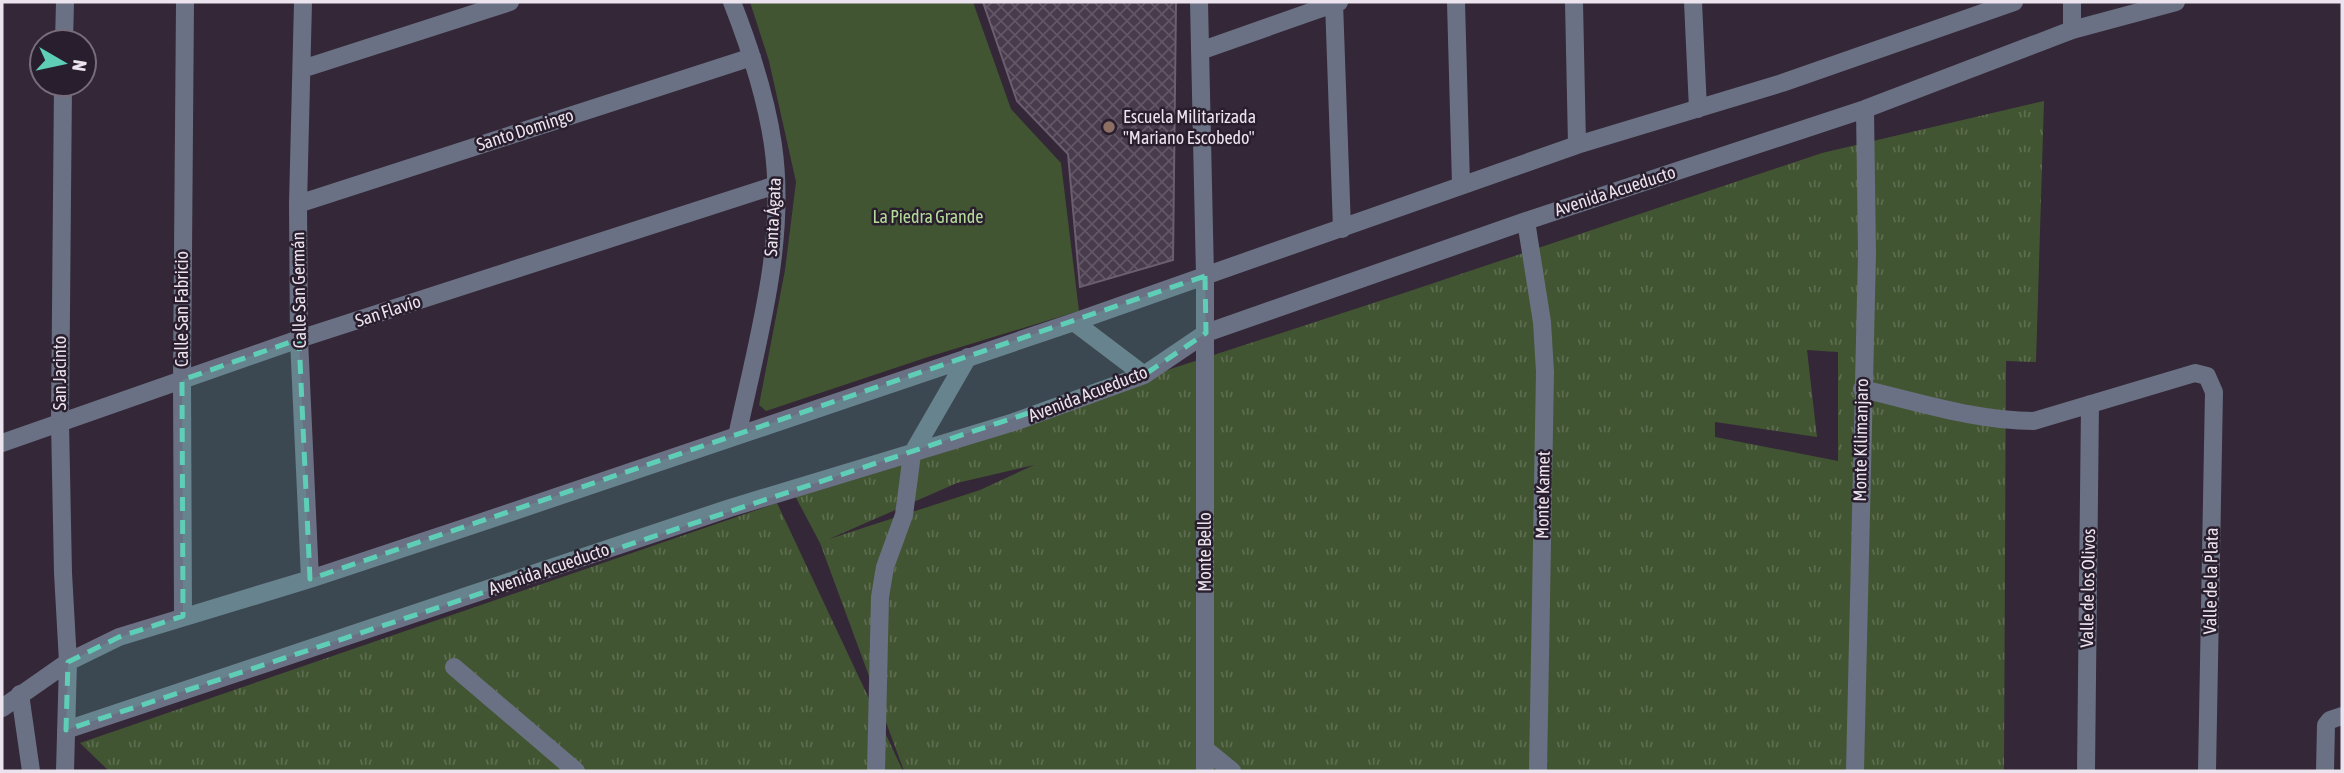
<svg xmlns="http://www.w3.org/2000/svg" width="2344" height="773" viewBox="0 0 2344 773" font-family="'Asap Condensed',sans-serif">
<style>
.grass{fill:url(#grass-tufts);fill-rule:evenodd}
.park{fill:#425532}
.building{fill:url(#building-cross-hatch);stroke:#6c5e71;stroke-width:2}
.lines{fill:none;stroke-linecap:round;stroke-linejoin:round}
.minor{stroke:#6a7184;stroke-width:18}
.marked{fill:#5eceb7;fill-opacity:0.2;stroke:#5eceb7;stroke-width:5;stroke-dasharray:14 9;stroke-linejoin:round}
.education-dot{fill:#8d6e63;stroke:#291e2d;stroke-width:2.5}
.labels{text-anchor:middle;stroke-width:5;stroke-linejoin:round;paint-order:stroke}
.poi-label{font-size:18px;fill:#ebe3ed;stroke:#291e2d;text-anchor:start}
.street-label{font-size:18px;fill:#ebe3ed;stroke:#291e2d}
.park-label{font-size:18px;fill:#b5db99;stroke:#291e2d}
</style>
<defs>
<pattern id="grass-tufts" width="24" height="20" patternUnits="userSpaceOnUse" patternTransform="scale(1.75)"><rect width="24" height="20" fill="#425532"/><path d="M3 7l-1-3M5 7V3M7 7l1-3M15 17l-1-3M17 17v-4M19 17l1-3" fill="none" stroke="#5d6d50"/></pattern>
<pattern id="building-cross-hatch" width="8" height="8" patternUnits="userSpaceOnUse" patternTransform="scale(1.75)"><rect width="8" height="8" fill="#483b4c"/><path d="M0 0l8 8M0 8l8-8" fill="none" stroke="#635766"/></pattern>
</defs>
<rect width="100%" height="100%" fill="#342737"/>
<!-- grass -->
<path class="grass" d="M2044,101L2036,362L2006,361L2004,771H904L820,543L793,492L1404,293L1822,153ZM1807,350L1838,352V461L1715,437V422L1817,437ZM1034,465L980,490L829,539L957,483Z
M777,503L903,771H109L80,743Z"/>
<!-- park -->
<path class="park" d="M750,2H973L1011,109L1061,163L1079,311L928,357L766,411L759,405L785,270L796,182L769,61Z"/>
<!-- building -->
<path class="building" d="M983,2H1176L1173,260L1080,287L1068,154L1017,101Z"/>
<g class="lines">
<!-- minor -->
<path class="minor" d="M303,2L298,204L299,339L310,579
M732,2C750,48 766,96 773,145C787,242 757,342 737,436
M1199,2L1205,276V771
M1334,2L1342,229
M1456,2L1461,185
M1574,2L1577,145
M1693,2L1698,109
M2072,2V30
M64,42L65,2
M1200,51L1339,2
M302,69L510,2
M63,84L60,422L63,573L68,662L65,771
M298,204L752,57
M1526,221L1542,322L1545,372L1538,771
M1074,322L1144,375
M1862,389C1919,402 1976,421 2034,421L2195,373L2207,376L2214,392L2207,771
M2,443L299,339L776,185
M183,616L182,380L185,2
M454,667L576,771
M20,694L31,771
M2,708L68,662L119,637L310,579L473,525L1074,322L1577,145L1782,83L2014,2
M66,730L730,508L1014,422L1144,375L1206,333L1526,221L1865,109L2072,30L2176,2
M1205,749L1232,771
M876,771L880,597L885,567L904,515L912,454L968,357
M1855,771L1867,254L1865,109
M2086,771L2090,404
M2325,771L2326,725L2330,720L2342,716"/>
</g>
<!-- marked area -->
<path class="marked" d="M1205,276L1206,333L1144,375L66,730L68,662L119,637L183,616L182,380L299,339L310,579Z"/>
<!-- markers -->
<circle class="education-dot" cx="1109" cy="127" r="7"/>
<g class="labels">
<!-- poi labels -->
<g class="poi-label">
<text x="1123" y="123">Escuela Militarizada<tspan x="1123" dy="21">"Mariano Escobedo"</tspan></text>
</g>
<!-- street labels -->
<g class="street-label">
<text transform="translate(525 130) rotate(-18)" y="6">Santo Domingo</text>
<text transform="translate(1615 191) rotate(-18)" y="6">Avenida Acueducto</text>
<text transform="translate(773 217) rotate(-87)" y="6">Santa Ágata</text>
<text transform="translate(299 290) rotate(-91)" y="6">Calle San Germán</text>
<text transform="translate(182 309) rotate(-90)" y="6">Calle San Fabricio</text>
<text transform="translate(388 311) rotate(-18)" y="6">San Flavio</text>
<text transform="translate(60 373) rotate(-90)" y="6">San Jacinto</text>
<text transform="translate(1088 394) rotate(-21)" y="6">Avenida Acueducto</text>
<text transform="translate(1861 440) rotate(-89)" y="6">Monte Kilimanjaro</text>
<text transform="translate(1543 495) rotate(-89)" y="6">Monte Kamet</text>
<text transform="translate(1205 552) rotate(-90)" y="6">Monte Bello</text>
<text transform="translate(549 569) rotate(-19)" y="6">Avenida Acueducto</text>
<text transform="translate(2211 581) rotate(-89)" y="6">Valle de la Plata</text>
<text transform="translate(2088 588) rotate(-89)" y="6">Valle de los Olivos</text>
</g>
<!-- park labels -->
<g class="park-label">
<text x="928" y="223">La Piedra Grande</text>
</g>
</g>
<!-- border -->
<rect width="2344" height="773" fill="none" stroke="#ebe3ed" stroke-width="7"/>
<!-- north arrow -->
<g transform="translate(63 63) rotate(99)"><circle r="33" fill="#291e2d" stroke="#776d7a" stroke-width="2"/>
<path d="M0-5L12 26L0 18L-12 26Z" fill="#5eceb7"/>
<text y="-10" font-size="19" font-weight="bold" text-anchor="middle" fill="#ebe3ed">N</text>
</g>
</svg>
